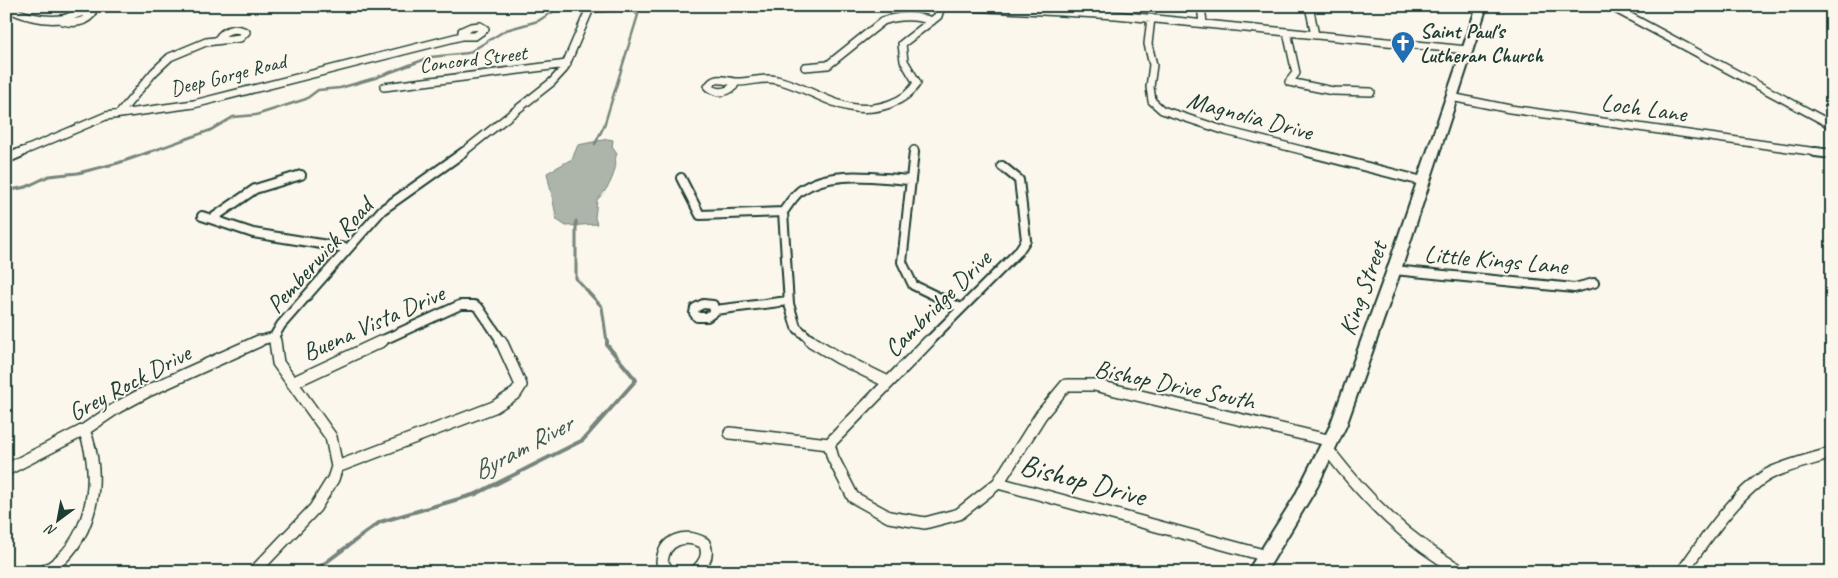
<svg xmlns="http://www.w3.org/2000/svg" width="1838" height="578" viewBox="0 0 1838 578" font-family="Caveat,sans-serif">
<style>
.water{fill:#adb4aa;stroke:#74847b}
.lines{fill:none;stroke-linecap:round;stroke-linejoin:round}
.stream-far2{stroke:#74847b;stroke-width:2.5}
.stream-far1{stroke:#74847b;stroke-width:3}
.stream{stroke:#74847b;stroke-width:4}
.minor-far2-casing{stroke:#1f3d34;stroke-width:10}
.minor-far1-casing{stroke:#1f3d34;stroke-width:12}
.minor-casing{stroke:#1f3d34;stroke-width:14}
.secondary-casing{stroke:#1f3d34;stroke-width:4}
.minor-far2{stroke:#fbf7ec;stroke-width:7}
.minor-far1{stroke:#fbf7ec;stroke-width:8}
.minor{stroke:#fbf7ec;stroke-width:11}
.secondary{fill:#fbf7ec;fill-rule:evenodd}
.labels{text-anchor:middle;stroke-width:4;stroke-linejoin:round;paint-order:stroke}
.far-poi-label{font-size:21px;font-weight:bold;fill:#1f3d34;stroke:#fbf7ec;text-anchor:start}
.far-street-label{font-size:21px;fill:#1f3d34;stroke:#fbf7ec}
.street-label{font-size:25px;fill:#1f3d34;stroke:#fbf7ec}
.water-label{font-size:26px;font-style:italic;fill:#425b52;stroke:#fbf7ec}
.near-street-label{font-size:30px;fill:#1f3d34;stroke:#fbf7ec}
</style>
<rect width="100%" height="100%" fill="#fbf7ec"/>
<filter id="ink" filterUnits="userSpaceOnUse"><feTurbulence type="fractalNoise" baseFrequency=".02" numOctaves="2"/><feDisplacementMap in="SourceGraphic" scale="10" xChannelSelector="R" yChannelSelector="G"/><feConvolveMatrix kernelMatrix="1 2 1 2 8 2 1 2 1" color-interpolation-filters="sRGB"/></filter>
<g filter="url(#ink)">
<!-- water -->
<path class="water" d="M608,139L613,140L612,147L617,154C614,159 617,163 615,169C611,184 607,189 597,200L595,218L597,224L566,226L557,220L547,173L572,159L578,145Z"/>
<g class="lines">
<!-- stream-far2 -->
<path class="stream-far2" d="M595,144L604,126L638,15L629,7
M147,153L211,130L233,117L256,115L306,99L318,90L340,88L375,78L431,57L468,53L506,30L538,21L562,6"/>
<!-- stream-far1 -->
<path class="stream-far1" d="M6,191L26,187L49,176L78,173L118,163L150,152
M576,221V279L602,307L607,342"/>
<!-- stream -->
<path class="stream" d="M313,572L380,522L476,494L583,440L636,380L607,345V341"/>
<!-- minor-far2 casing -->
<g class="minor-far2-casing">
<path id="minor-far2" d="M949,6L1116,15L1467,50
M1201,6L1203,23
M1309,6L1315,35
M1610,6L1832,125
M6,7C22,16 43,21 61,19C72,18 80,9 92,14C84,23 74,24 63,21L64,19
M591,8L628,6
M1151,18L1148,44L1153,65L1150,87L1152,101L1162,110L1226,131L1313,153
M480,26L485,29L475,36H462V31L471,27Z
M1287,32L1296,73L1289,82L1333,91L1371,92
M805,67L828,65L883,21C900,15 915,15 932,21
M734,82V86C726,93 717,94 708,87C715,75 724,81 735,82C749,83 763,76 777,80C819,90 845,120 890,104C901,100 911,93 917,83L904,61L902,44L938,16L941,6
M384,87L567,64
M1451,97L1510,109L1824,153
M119,114L154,72L170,57L206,42L240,38L246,32C235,27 225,29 218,39
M19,153L106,116L194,104L462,36
M462,153L552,82L564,69L591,6
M914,153V150"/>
</g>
<!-- minor-far1 casing -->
<g class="minor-far1-casing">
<path id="minor-far1" d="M914,152L902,262L913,285L961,308
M1308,152L1422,181
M1815,152L1832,154
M6,159L22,152
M681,178L700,215L783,212
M202,216L253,233L346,248
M213,218L255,189L301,175
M1394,270L1574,288L1594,283
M703,304L713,305L714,312L707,317H697L694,313L695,308Z
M715,310L788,301
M254,342L274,337
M275,342L274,337L281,325L382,210L464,152
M379,342L460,305H474L479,308L502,342
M813,342L796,327L789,304L783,212C788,205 793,197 800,191C830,169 876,178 910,180
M928,342L1018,252L1026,240L1019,180L1002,166"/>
</g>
<!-- minor casing -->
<g class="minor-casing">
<path id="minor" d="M811,341L839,358L888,382
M929,341L829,444L833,458L853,497L889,517L925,523L959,514L998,483L1267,556
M292,383L382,341
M730,433L829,444
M1328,450C1367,500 1407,541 1463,572
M337,467L494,407L516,393L521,385L501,341
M6,470L84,430L118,407L148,391L259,341
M998,483L1041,415L1066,385H1094L1332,441
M43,572C92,546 104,478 84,430
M254,572L315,508L333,479L337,467L331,437L278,363L275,341
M669,572L662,562C664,539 685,533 704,543C710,555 704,564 695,572
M1682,572C1702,544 1741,486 1773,472C1792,464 1813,459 1832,453"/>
</g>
<!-- secondary casing -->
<g class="secondary-casing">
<path id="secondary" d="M1477,6H1487L1401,270L1346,426L1317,487L1266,572H1247L1295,496L1330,426L1387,270Z"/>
</g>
<!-- minor-far2 -->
<use href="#minor-far2" class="minor-far2"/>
<!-- minor-far1 -->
<use href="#minor-far1" class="minor-far1"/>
<!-- minor -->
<use href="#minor" class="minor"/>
<!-- secondary -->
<use href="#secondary" class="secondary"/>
</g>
</g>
<!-- icons -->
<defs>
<g id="church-pin" transform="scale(1.25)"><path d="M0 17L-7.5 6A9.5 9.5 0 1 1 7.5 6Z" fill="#1f6fb2" stroke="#fbf7ec"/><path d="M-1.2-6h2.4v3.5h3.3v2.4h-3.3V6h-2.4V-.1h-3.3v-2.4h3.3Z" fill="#fff"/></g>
</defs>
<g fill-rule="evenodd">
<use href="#church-pin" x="1403" y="43"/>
</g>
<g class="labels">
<!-- far-poi labels -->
<g class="far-poi-label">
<text x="1420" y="38">Saint Paul's<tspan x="1420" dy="24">Lutheran Church</tspan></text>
</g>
<!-- far-street labels -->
<g class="far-street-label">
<text transform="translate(473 59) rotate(-7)" y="7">Concord Street</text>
<text transform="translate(228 75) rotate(-14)" y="7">Deep Gorge Road</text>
</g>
<!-- street labels -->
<g class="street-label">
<text transform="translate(1644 107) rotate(8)" y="9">Loch Lane</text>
<text transform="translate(1250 115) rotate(15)" y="9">Magnolia Drive</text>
<text transform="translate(319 255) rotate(-48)" y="9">Pemberwick Road</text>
<text transform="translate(1496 259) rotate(5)" y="9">Little Kings Lane</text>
<text transform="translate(1362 288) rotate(-70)" y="9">King Street</text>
<text transform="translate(937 303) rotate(-45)" y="9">Cambridge Drive</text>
<text transform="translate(373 322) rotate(-24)" y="9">Buena Vista Drive</text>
<text transform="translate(129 382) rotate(-28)" y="9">Grey Rock Drive</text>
<text transform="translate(1175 384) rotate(12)" y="9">Bishop Drive South</text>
</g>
<!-- water labels -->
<g class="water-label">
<text transform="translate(522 447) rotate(-28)" y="9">Byram River</text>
</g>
<!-- near-street labels -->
<g class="near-street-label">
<text transform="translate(1083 480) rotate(15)" y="10">Bishop Drive</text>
</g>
</g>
<!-- margin -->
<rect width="1838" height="578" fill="none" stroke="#fbf7ec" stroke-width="25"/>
<rect x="12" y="12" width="1813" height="553" fill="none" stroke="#1f3d34" stroke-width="2" filter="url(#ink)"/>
<!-- north arrow -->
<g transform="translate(58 520) rotate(212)" stroke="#fbf7ec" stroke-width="4" paint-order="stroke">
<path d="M0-4L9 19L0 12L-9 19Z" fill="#1f3d34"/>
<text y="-8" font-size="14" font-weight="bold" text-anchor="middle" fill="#1f3d34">N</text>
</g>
</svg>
